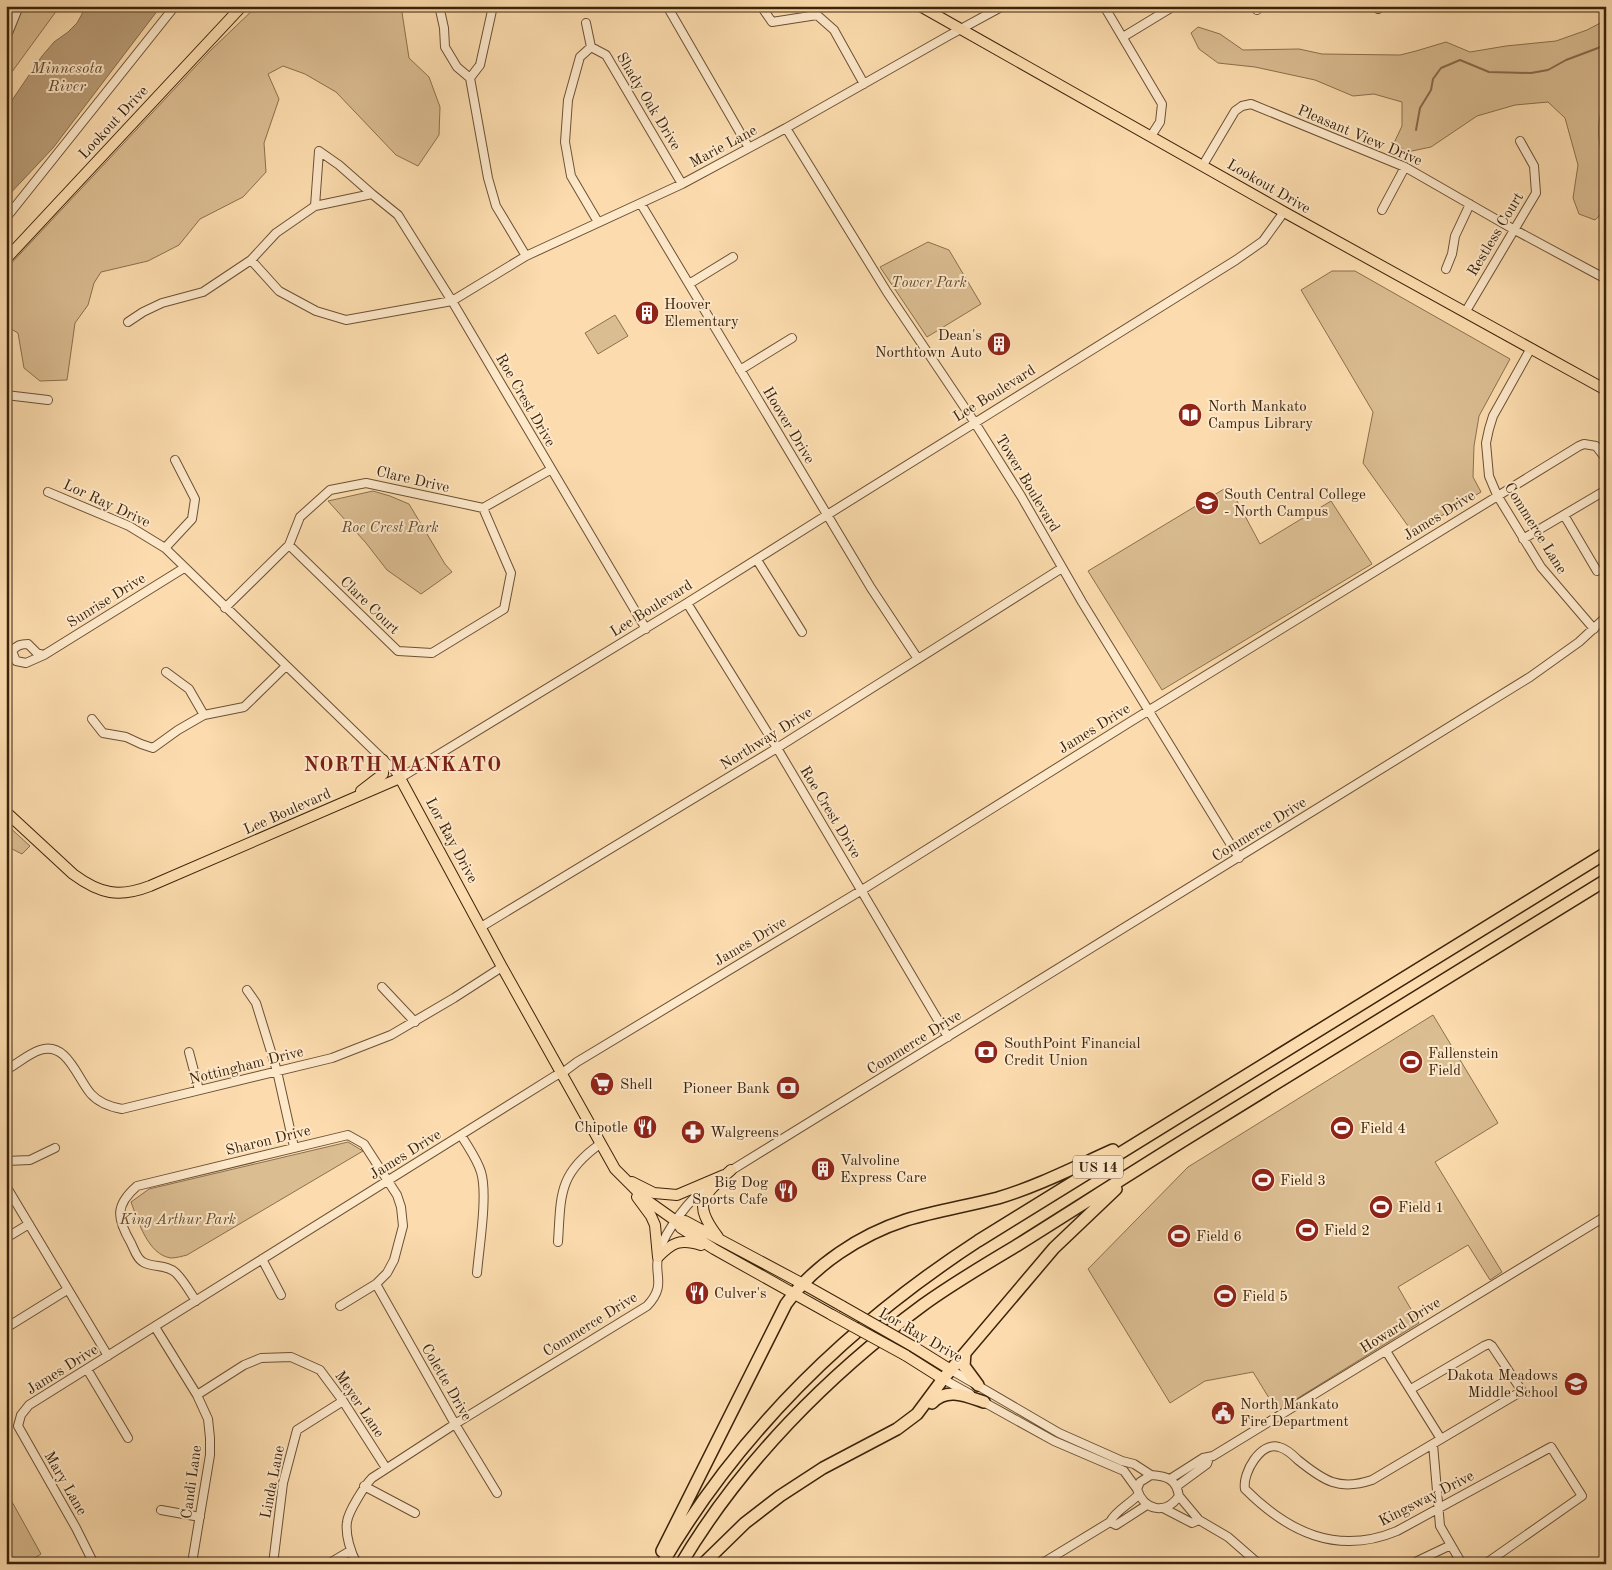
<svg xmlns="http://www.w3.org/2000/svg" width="1612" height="1570" viewBox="0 0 1612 1570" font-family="'Old Standard TT',serif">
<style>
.green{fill:#dbbd92;stroke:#8b704e}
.water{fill:#ba9d77;stroke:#876c4c}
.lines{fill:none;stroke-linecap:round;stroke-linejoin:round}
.stream{stroke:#876c4c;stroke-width:2}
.minor-casing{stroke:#6b5134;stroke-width:10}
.major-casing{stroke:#3b230b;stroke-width:12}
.highway-casing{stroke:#3b230b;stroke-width:14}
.minor{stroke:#fde8ca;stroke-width:8}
.major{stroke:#fcdcae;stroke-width:10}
.highway{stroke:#fcdcae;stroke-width:11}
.major-bridge-casing{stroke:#3b230b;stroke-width:12;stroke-linecap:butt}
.major-bridge{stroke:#fcdcae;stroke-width:10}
.labels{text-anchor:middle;stroke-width:4;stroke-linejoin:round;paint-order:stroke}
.shield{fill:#fde8ca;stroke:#755e44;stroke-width:1}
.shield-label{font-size:14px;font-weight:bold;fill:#3b230b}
.street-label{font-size:15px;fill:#3b230b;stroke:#fde8ca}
.park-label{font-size:15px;font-style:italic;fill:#634a2d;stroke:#fde8ca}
.poi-label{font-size:15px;fill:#3b230b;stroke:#fde8ca;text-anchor:start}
.water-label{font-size:16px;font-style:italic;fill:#61482b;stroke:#fde8ca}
.district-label{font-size:20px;font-weight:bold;letter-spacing:1px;fill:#7a1f14;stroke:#fde8ca}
</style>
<rect width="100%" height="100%" fill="#fcdcae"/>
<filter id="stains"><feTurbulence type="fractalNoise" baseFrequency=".004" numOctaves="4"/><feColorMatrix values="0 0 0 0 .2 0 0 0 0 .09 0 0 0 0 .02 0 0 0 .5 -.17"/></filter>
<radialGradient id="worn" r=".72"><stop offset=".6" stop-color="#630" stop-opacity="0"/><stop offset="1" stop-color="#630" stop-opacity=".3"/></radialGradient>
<!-- green -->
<path class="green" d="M6,6H60L6,80Z
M257,6H401L409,58L429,77L440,107L439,135L418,166L396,155L336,92L305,74L283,66L268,74L279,99L264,143L266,172L243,197L200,219L179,245L148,261L101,272L94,283L88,305L75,323L67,380L40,381L24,368L18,333L6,326V269L211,50Z
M1606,20V91C1602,104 1598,120 1599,133C1599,153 1611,191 1605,208C1603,213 1599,216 1595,220L1579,214L1573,198L1578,165L1565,118L1548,102L1515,105L1477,116L1431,147L1407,152L1394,143L1402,126V102L1374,94L1353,96L1315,80L1255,67L1218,63L1199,49L1191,33L1198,27L1220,34L1243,50L1299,49L1322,54L1400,55L1416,51L1446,42L1470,52L1506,46L1556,41L1587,30Z
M928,242L949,250L981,304L927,337L880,267Z
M1332,271H1355L1510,359L1479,416L1474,446L1473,477L1481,492L1413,533L1363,463L1373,412L1301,290Z
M615,315L628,336L598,354L585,333Z
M1229,486L1260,544L1331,501L1372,564L1162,690L1088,571Z
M373,491L390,496L409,504L445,564L452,572L421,594L387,570L366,543L328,501Z
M6,824L30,846L22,854L6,846Z
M1433,1015L1498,1123L1435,1162L1502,1272L1490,1280L1468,1245L1398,1287L1419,1323L1277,1411L1253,1372L1205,1381L1170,1403L1088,1269L1188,1167Z
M348,1142L363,1151L187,1255C183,1256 176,1258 171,1258C148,1255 138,1221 131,1202L149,1189Z
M6,1491L41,1554L25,1564H6Z"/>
<!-- water -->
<path class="water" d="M83,6H161L53,148L6,198V109L42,56L54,42L68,32L77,23L82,14Z"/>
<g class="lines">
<!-- stream -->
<path class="stream" d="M1416,130L1420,108L1431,90L1433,79L1441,68L1460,60L1489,72L1531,73L1548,70L1566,60L1598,48L1606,43"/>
<!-- minor casing -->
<g class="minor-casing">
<path id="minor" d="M493,6L480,65L470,78L488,178L496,206L526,256
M667,6L749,148
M761,6L772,22L817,15L806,6
M1104,6L1162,104L1160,122L1151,136
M1256,6L1257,10
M1378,9L1379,6
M440,10L444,28L445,47L457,67L470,78
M817,15L834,30L864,84
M586,23L591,47
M1123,37L1174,6
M6,38L19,6
M786,128L887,292L975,423L1021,496L1082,602L1239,858
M1203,165L1235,111L1242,106L1251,104L1405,167L1513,229L1606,279
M641,204L871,588L918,659
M315,206L319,151L339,165L372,194
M1382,210L1405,167
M6,218L175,6
M598,222L571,176L565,142L568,100L580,57L591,47L606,55L682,184
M251,260L279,291L316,311L346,320L452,301L526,256L682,184L786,128L948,36L1003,6
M1446,269L1452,254L1455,236L1470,204
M689,284L733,257
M1466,311L1536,193L1534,166L1520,141
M128,322L143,312L162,303L203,292L251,260L276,233L315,206L372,194L398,215L452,301L646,629
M1531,348L1493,416L1489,429L1486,443L1489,476L1497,495L1541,567L1594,629
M740,370L792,338
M6,395L48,400
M48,492L129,526L165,548L394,770L400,778L687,603L827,515L1236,260L1263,241L1284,212
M1564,515L1597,571
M1523,539L1606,490
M289,545L398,651L432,653L504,609L511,573L483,508
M165,548L192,519L195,499L175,460
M757,560L802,632
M687,603L777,748L948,1037
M225,608L289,545L300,517L330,490L366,483L483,508L550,470
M44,655L26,663L16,661L12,651C17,645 21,644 28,644L37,653L44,655L184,568
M166,672L189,689L204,715
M92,719L103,733L126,737L141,744L153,748L178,730L204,715L244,707L286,666
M481,927L777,748L1062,568
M382,987L415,1022
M247,990L256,1003L277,1071L294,1147
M189,1052L199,1090
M6,1070C17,1064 28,1054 40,1050C67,1041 77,1078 91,1094C99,1103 111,1107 122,1109L332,1058L391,1035L454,998L502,967
M461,1135C468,1147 477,1159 481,1172C488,1195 479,1248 477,1273
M6,1161L30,1160L55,1148
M727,1173L1530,677L1579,642L1606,617
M6,1186L108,1356
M6,1238L29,1224
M558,1242C561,1195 558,1174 600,1144
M262,1259L281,1295
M376,1284L455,1424L497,1493
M196,1301C190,1292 184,1281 176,1273C167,1264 153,1268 143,1262C137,1259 134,1249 131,1243C117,1219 114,1206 137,1186L348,1135L364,1144L397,1195L401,1207L403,1226L394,1260L387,1273L376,1284L340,1306
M9,1326L67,1290
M155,1327L197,1395L208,1419L210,1438V1455L193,1557L194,1564
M1386,1351L1441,1439
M87,1369L128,1438
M951,1370L1059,1433L1122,1461L1134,1464L1151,1475
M943,1379L970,1394
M1411,1389L1484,1346L1489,1344L1492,1346L1522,1391L1372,1480C1339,1491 1324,1481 1298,1460C1293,1455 1287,1449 1279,1447C1261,1441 1242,1473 1245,1489C1288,1532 1337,1556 1397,1531L1551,1447L1582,1496L1485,1564
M197,1395L244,1365L261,1358L291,1357L320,1370L343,1401L386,1468
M980,1400L1054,1441L1124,1471L1137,1489
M1433,1444L1440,1526L1462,1564
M1151,1475C1167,1476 1176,1479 1179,1496C1166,1515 1144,1511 1137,1489L1140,1482Z
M1170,1479L1203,1458L1213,1456L1606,1216
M364,1486L415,1513
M1177,1486L1207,1464L1209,1458
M1179,1496L1199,1520L1228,1537L1259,1564
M1163,1508L1192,1523L1199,1520
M161,1510L200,1517
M1110,1522L1116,1525L1147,1505
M94,1564L76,1528L18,1426L21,1415L29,1405L555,1076L561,1074L577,1062L862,890L1130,722L1579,446L1584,444L1596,446L1606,459
M273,1564L283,1483L297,1430L343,1401
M328,1564L350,1551
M357,1564C351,1553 345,1535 347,1522C348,1512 365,1485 372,1478L455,1424L647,1306C668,1284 652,1274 659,1252C665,1231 691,1197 709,1185
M1041,1564L1110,1522C1115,1511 1130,1504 1138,1495
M1411,1564L1451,1545
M1600,1564L1606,1561"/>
</g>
<!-- major casing -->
<g class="major-casing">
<path id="major" d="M920,6L1284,212L1606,390
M6,259L242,6
M361,791L383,774V760
M6,812L73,874C100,894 119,898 150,886L400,778L502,967L615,1169L645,1199L676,1221L681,1228L714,1249L832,1315
M632,1182L654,1193L677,1195L724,1175
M637,1197L651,1216L655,1225L658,1257
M676,1221H685L803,1284L842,1306
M718,1237C692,1203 702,1197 731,1170
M658,1257C672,1243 680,1238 701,1245
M914,1347L951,1370
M905,1355L943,1379"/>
</g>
<!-- highway casing -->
<g class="highway-casing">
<path id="highway" d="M965,1353L964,1366L978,1385
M932,1403C947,1387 966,1396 984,1402
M662,1551L786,1304C814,1265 860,1235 906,1220C936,1211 967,1206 998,1198C1038,1186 1075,1167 1113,1150
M662,1564C740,1431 849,1325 978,1241L1606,853
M681,1564C741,1463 828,1375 923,1305C952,1284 984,1265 1016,1246C1075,1209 1134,1171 1194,1134C1331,1049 1468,964 1606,880
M703,1564L745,1523L780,1496L823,1468L897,1429L917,1414L943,1379L1054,1248L1116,1189"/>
</g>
<!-- minor -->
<use href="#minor" class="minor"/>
<!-- major -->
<use href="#major" class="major"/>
<!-- highway -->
<use href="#highway" class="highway"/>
<!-- major-bridge casing -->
<g class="major-bridge-casing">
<path id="major-bridge" d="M842,1306L914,1347
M832,1315L905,1355"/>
</g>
<!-- major-bridge -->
<use href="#major-bridge" class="major-bridge"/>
</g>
<!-- icons -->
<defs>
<g id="building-disc" transform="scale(1.25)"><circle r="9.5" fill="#8f2418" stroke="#fde8ca"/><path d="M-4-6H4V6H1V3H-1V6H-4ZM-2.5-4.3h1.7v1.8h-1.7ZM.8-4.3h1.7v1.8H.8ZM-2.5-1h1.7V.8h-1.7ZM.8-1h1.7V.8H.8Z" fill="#fff"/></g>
<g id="library-disc" transform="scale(1.25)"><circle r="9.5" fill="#8f2418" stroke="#fde8ca"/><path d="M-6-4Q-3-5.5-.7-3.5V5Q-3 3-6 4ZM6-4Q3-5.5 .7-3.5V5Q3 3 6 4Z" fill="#fff"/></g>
<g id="university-disc" transform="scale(1.25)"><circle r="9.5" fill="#8f2418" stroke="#fde8ca"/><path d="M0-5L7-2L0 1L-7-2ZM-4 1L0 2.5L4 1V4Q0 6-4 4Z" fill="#fff"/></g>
<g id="bank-disc" transform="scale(1.25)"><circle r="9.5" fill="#8f2418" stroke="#fde8ca"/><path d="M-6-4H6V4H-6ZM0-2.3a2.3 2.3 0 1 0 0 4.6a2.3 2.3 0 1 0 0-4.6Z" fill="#fff"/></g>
<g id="stadium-disc" transform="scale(1.25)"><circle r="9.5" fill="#8f2418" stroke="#fde8ca"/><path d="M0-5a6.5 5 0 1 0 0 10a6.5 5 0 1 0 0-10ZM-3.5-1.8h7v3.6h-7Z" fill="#fff"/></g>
<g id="supermarket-disc" transform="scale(1.25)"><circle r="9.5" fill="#8f2418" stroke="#fde8ca"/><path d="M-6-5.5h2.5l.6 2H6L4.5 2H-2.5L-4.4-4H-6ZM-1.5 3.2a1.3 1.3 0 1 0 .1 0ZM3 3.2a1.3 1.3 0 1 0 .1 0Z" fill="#fff"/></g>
<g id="restaurant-disc" transform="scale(1.25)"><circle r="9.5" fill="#8f2418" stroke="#fde8ca"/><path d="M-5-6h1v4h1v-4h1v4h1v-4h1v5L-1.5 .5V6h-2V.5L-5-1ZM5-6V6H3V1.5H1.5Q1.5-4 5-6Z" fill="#fff"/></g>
<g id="pharmacy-disc" transform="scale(1.25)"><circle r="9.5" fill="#8f2418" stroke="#fde8ca"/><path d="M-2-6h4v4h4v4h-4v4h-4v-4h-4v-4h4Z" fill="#fff"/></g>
<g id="school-disc" transform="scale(1.25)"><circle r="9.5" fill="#8f2418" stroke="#fde8ca"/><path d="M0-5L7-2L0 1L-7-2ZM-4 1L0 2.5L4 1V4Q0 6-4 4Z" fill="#fff"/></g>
<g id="civic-disc" transform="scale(1.25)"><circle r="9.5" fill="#8f2418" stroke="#fde8ca"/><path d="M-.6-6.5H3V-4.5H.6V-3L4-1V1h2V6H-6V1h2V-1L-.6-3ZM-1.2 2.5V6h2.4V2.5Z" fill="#fff"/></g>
</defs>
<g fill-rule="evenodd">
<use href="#building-disc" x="647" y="313"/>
<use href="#building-disc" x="999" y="344"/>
<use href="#library-disc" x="1190" y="415"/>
<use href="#university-disc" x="1207" y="503"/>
<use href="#bank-disc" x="986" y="1052"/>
<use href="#stadium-disc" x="1411" y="1062"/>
<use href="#supermarket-disc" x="602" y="1084"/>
<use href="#bank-disc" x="788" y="1088"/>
<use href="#restaurant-disc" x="645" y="1127"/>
<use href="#stadium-disc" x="1342" y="1128"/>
<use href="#pharmacy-disc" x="693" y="1132"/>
<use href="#building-disc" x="823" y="1169"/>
<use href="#stadium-disc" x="1263" y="1180"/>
<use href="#restaurant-disc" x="786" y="1191"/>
<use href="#stadium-disc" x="1381" y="1207"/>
<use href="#stadium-disc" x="1307" y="1230"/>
<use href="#stadium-disc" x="1179" y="1236"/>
<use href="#restaurant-disc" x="697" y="1293"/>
<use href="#stadium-disc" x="1225" y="1296"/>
<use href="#school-disc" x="1576" y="1384"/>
<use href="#civic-disc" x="1223" y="1413"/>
</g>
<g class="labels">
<!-- shield labels -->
<rect class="shield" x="1073" y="1155.5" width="50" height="23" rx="4"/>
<g class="shield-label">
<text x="1098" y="1172">US 14</text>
</g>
<!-- street labels -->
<g class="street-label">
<text transform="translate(649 101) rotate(59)" y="5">Shady Oak Drive</text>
<text transform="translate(113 122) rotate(-47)" y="5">Lookout Drive</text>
<text transform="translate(1360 135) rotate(23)" y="5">Pleasant View Drive</text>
<text transform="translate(723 146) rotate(-28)" y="5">Marie Lane</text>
<text transform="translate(1269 186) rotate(30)" y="5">Lookout Drive</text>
<text transform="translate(1495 234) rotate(-59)" y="5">Restless Court</text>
<text transform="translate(994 393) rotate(-32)" y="5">Lee Boulevard</text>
<text transform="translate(526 400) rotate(60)" y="5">Roe Crest Drive</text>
<text transform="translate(789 425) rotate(59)" y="5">Hoover Drive</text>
<text transform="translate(413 479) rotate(13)" y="5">Clare Drive</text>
<text transform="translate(1028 483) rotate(59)" y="5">Tower Boulevard</text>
<text transform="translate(107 503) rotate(25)" y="5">Lor Ray Drive</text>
<text transform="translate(1439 515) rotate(-32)" y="5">James Drive</text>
<text transform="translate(1536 528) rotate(58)" y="5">Commerce Lane</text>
<text transform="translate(106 600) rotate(-32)" y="5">Sunrise Drive</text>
<text transform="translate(370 605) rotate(44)" y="5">Clare Court</text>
<text transform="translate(651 608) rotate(-32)" y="5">Lee Boulevard</text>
<text transform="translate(1094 728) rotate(-32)" y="5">James Drive</text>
<text transform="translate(766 738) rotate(-32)" y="5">Northway Drive</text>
<text transform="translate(287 811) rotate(-24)" y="5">Lee Boulevard</text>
<text transform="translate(831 812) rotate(59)" y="5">Roe Crest Drive</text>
<text transform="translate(1259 829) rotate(-32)" y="5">Commerce Drive</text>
<text transform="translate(452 840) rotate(62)" y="5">Lor Ray Drive</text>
<text transform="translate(750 941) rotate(-31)" y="5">James Drive</text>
<text transform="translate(914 1042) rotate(-32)" y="5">Commerce Drive</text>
<text transform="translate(246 1065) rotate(-14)" y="5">Nottingham Drive</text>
<text transform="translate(268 1140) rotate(-14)" y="5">Sharon Drive</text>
<text transform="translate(405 1154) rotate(-32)" y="5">James Drive</text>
<text transform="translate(590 1324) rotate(-32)" y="5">Commerce Drive</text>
<text transform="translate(1400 1325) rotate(-32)" y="5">Howard Drive</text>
<text transform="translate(921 1335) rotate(30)" y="5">Lor Ray Drive</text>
<text transform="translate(62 1369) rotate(-32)" y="5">James Drive</text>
<text transform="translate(447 1382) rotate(60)" y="5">Colette Drive</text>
<text transform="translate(360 1404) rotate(56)" y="5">Meyer Lane</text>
<text transform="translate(191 1482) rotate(-82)" y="5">Candi Lane</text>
<text transform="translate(272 1482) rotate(-79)" y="5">Linda Lane</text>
<text transform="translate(66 1483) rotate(60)" y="5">Mary Lane</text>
<text transform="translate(1426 1498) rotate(-27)" y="5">Kingsway Drive</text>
</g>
<!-- park labels -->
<g class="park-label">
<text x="929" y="287">Tower Park</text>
<text x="390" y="532">Roe Crest Park</text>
<text x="178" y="1224">King Arthur Park</text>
</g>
<!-- poi labels -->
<g class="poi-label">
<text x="664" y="309">Hoover<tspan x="664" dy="17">Elementary</tspan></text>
<text x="982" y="340" text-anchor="end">Dean's<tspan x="982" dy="17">Northtown Auto</tspan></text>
<text x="1208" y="411">North Mankato<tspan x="1208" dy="17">Campus Library</tspan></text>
<text x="1224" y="499">South Central College<tspan x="1224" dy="17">- North Campus</tspan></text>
<text x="1004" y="1048">SouthPoint Financial<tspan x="1004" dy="17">Credit Union</tspan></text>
<text x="1428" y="1058">Fallenstein<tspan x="1428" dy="17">Field</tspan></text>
<text x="620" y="1089">Shell</text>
<text x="770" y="1093" text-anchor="end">Pioneer Bank</text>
<text x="628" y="1132" text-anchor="end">Chipotle</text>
<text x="1360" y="1133">Field 4</text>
<text x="710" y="1137">Walgreens</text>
<text x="840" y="1165">Valvoline<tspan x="840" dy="17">Express Care</tspan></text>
<text x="1280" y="1185">Field 3</text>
<text x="768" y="1187" text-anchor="end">Big Dog<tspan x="768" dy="17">Sports Cafe</tspan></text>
<text x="1398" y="1212">Field 1</text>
<text x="1324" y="1235">Field 2</text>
<text x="1196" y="1241">Field 6</text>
<text x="714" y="1298">Culver's</text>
<text x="1242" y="1301">Field 5</text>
<text x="1558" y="1380" text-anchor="end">Dakota Meadows<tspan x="1558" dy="17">Middle School</tspan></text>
<text x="1240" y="1409">North Mankato<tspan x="1240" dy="17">Fire Department</tspan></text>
</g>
<!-- water labels -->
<g class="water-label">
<text x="67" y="73">Minnesota<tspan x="67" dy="18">River</tspan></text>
</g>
<!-- district labels -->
<g class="district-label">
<text x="403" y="771">NORTH MANKATO</text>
</g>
</g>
<!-- margin -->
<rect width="1612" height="1570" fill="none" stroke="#fcdcae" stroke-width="25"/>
<rect x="8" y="8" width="1597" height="1555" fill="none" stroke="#3b230b" stroke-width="2.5"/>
<rect x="12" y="12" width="1587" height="1545" fill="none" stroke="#3b230b"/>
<rect width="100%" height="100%" filter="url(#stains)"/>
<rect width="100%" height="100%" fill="url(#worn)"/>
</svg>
